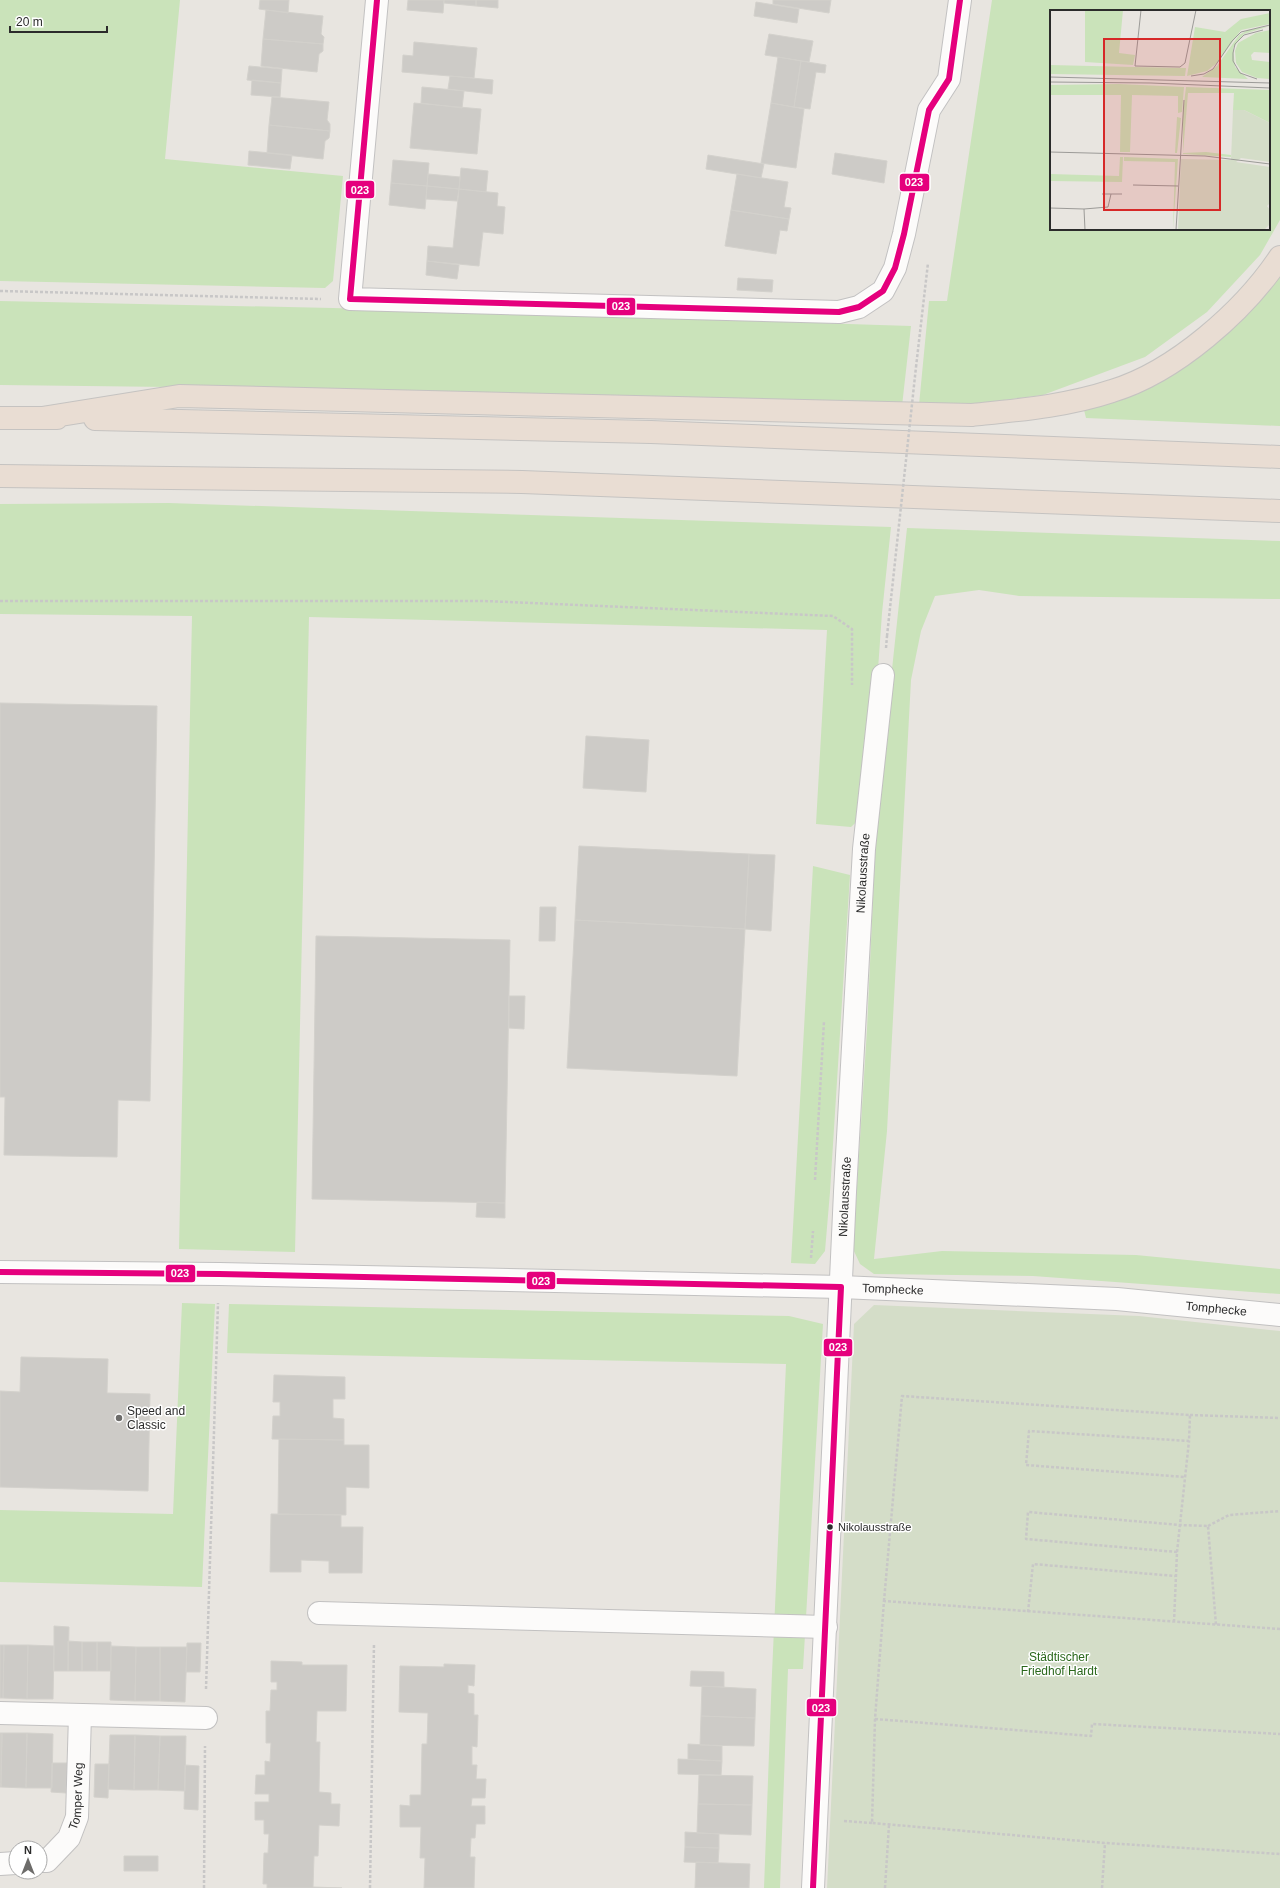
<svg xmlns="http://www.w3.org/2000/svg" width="1280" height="1888" viewBox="0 0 1280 1888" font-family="Helvetica,sans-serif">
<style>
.green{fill:#cae3ba;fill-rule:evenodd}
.cemetery{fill:#d4ddc8}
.building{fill:#cdcbc7;stroke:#d3d1cc}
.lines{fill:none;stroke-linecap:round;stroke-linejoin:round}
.minor-casing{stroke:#c2c1c1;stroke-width:24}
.highway-casing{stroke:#c5c3c1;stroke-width:24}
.path{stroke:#c8c7c7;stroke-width:2.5;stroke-dasharray:3 2;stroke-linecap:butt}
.minor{stroke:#fcfbfa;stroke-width:22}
.highway{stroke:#e9ddd3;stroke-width:22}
.path-bridge{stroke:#c8c7c7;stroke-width:2.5;stroke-dasharray:3 2;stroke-linecap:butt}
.bus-1-casing{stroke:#fff;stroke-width:9}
.bus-1{stroke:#e5007d;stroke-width:6}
.poi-dot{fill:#6d6c6a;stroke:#fff;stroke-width:1.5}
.bus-dot{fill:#2b2b2b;stroke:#fff;stroke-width:1.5}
.labels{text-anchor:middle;stroke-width:3;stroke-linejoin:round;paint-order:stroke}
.bus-label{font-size:11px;fill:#2b2b2b;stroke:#fff;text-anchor:start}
.street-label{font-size:12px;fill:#2b2b2b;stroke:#fff}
.poi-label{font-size:12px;fill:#2b2b2b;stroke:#fff;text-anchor:start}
.park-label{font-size:12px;fill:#2a671b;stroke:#fff}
.inset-road{fill:none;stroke:#9c9b98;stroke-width:1}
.view{fill:#d62828;fill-opacity:0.15;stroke:#d62828;stroke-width:2}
.inset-edge{fill:none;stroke:#2b2b2b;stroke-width:2}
.line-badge{stroke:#fff;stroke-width:1.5}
.badge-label{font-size:11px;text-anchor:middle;font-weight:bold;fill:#fff}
</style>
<rect width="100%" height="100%" fill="#e8e5e0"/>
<!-- green -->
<path class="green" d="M0,0H180L165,159L343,176L333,281L325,288L0,281Z
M992,0H1280V220L1260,255L1207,312L1145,357L1043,395L968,405H919L929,301H947ZM1051,11H1269V229H1051Z
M1280,272V426L1086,418L1084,410L1150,385L1201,356L1255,303Z
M0,301L333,308L911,326L902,406L334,389L0,385Z
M169,503L891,527L882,613L868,811L851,827L816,824L827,630L309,617L295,1252L179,1249L192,616L0,614V504Z
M907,528L1280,541V599L1019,596L979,590L935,596L921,631L911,680L887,1131L874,1259L942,1251L1136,1255L1280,1269V1294L1033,1276L874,1274L860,1264L853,1249L867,1029L877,811Z
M813,866L850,875L830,1192L825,1251L815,1264L791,1263Z
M182,1303L215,1304L202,1587L0,1582V1510L173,1514Z
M229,1304L789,1316L823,1324L803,1669H788L780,1888H764L772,1673L786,1364L227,1353Z"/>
<!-- cemetery -->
<path class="cemetery" d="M874,1305L1139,1316L1280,1331V1888H827L854,1324Z"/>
<!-- building -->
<path class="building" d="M260,0H289L288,13L259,9Z
M408,0H444L443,13L407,10Z
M444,0H476V6L444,3Z
M476,0H498V8L476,6Z
M773,0H831L829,13L773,4Z
M756,2L799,9L797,23L754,16Z
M266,10L323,16L321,34L324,37L323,44L263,39Z
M769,34L813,41L809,62L765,55Z
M263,39L323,44V51L319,54L317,72L261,66Z
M414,42L477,48L474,78L402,72L403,55L413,56Z
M778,57L801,61L794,107L771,103Z
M801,61L826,65L825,73L816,72L810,109L794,107Z
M249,66L282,69L281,83L247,80Z
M450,76L493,80L492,94L448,89Z
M252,80L281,83L280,97L251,95Z
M422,87L464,91L462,108L421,103Z
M272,97L329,102L327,120L330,124V131L269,125Z
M414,103L481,109L477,154L410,148Z
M771,103L804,109L796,168L761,163Z
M269,125L330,131L329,138L325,141L323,159L267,153Z
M249,151L292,155L290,169L248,165Z
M835,153L887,161L884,183L832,174Z
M708,155L764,164L761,178L706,169Z
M393,160L429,163L427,186L391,183Z
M461,168L488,171L486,192L459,189Z
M428,174L460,177L459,189L427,186Z
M737,174L788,182L784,207L791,208L789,219L731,210Z
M391,183L427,186L425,209L389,205Z
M427,186L459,189L457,201L426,199Z
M459,189L498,193L497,206L505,207L503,234L483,232L479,266L427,261L428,246L453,248Z
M731,210L789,219L787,231L780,230L776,254L725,246Z
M427,261L459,265L457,279L426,275Z
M738,278L773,280L772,292L737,290Z
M0,703L157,706L150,1101L118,1100L117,1157L4,1155L5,1097H0Z
M586,736L649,740L646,792L583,788Z
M579,846L749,854L745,929L575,920Z
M749,854L775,855L771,931L745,929Z
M540,907H556L555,941H539Z
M575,920L745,929L737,1076L567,1068Z
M316,936L510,940L505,1203L312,1199Z
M509,996H525L524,1029L509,1028Z
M477,1202L505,1203V1218L476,1217Z
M21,1357L108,1359L107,1393L150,1394L148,1491L0,1487V1391L20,1392Z
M274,1375L345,1377V1399H333V1418L344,1419V1440L272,1439L273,1416H280V1402H273Z
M279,1439L344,1440V1445H369V1488L346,1487V1515L278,1514Z
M271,1514L341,1515V1527H363L362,1573H329V1561L301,1560V1572H270Z
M54,1626L69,1627L68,1671H54Z
M68,1641L82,1642V1671H68Z
M82,1642H97V1671H82Z
M97,1642H111V1671H97Z
M187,1643H201L200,1672H186Z
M0,1645H4L3,1698H0Z
M4,1645H28L27,1699L3,1698Z
M28,1645L54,1646L53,1699H27Z
M111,1646L136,1647L135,1701L110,1700Z
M136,1647H160V1701H135Z
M160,1647H187L185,1702L160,1701Z
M271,1661L302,1662V1665H347L346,1711H317L316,1742H320L319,1792L331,1793V1804H340L339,1826L319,1825L318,1856H314L313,1887L342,1888H267V1884H263L264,1853H268L269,1834H264V1820H255V1802H269V1794H255L256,1775H265V1761L270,1762L271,1743H266V1711H270L271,1690H277V1682H271Z
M444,1664L475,1665L474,1686L468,1685V1693L474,1694V1715H478L477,1747L472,1746V1765H477L476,1779H486L485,1798H472L471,1806H485V1824H476L475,1838H471L470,1857H475L474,1888H424L425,1858H420L421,1827H400V1805L410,1806V1795H421L422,1744H427L428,1713L399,1712L400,1666L444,1667Z
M691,1671L724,1672V1687L690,1686Z
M702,1686L756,1689L755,1718L701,1716Z
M701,1716L755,1718L754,1746L700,1745Z
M0,1733H2L1,1787H0Z
M2,1733H27L26,1788L1,1787Z
M27,1733L53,1734L52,1788H26Z
M110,1735H135L134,1790L108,1789Z
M135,1735L160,1736L158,1790H134Z
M160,1736H186L185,1791L158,1790Z
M688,1744L722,1746V1761L688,1759Z
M678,1759L722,1761L721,1775L678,1774Z
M52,1763H67L66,1793L51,1792Z
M95,1764H109L108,1798L94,1797Z
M185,1765L199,1766L198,1810L184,1809Z
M699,1775L753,1776L752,1805L698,1804Z
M698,1804L752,1805L751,1835L697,1833Z
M685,1832L719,1834V1848L685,1847Z
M685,1847L719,1848L718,1863L684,1862Z
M124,1856H158V1871H124Z
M696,1862L750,1864L749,1888H695Z"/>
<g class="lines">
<!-- minor casing -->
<g class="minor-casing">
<g id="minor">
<path d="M377,0L350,299L839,312L859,307L883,291L895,268L904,234L929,110L949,79L960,0"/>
<path id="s1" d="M0,1272L219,1274L841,1287L1117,1299L1280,1315"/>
<path d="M319,1613L826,1627"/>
<path d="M0,1713L206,1718"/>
<path id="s2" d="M40,1861H47L69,1838L77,1817L80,1715"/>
<path d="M0,1864L16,1863"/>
<path id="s3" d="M813,1888L845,1192L864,849L883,675"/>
</g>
</g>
<!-- highway casing -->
<g class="highway-casing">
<path id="highway" d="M0,418H57
M42,418L179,396L972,415C1019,410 1067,406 1112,391C1175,372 1244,311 1280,257
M95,419L651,432L1280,457
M0,476L522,482L1280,511"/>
</g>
<!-- path -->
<path class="path" d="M0,291L321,299
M916,367L928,263
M0,601H485L833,616L852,629V685
M886,648L887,636
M815,1180L824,1021
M811,1258L813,1231
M1190,1415L1280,1418
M1208,1526L1229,1515L1280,1511
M1177,1552L1189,1441
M884,1601L902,1396L1190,1415L1189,1441L1029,1431L1026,1465L1184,1477
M1028,1612L1033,1564L1175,1576
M1174,1622L1177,1552L1026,1539L1028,1512L1180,1525L1208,1526L1216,1625
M1280,1629L884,1601L875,1719L872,1823L1105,1843L1280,1854
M206,1689L218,1303
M875,1719L1091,1736L1092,1724L1280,1734
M844,1821L872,1823
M204,1888L205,1746
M370,1888L374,1643
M885,1888L889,1825
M1102,1888L1105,1843"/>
<!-- minor -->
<use href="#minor" class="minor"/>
<!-- highway -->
<use href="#highway" class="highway"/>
<!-- path-bridge -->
<path class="path-bridge" d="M887,636L916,367"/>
<!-- bus-1 casing -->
<g class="bus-1-casing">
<path id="bus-1" d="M377,0L350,299L839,312L859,307L883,291L895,268L904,234L929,110L949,79L960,0
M0,1272L219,1274L841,1287L813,1888"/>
</g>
<!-- bus-1 -->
<use href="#bus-1" class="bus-1"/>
</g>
<!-- markers -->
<circle class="poi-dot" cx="119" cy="1418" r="4"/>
<circle class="bus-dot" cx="830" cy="1527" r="3.5"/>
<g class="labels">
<!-- bus labels -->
<g class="bus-label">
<text x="838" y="1531">Nikolausstraße</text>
</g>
<!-- street labels -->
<g class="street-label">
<text dy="4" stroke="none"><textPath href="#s3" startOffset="1016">Nikolausstraße</textPath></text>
<text dy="4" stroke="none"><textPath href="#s3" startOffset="692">Nikolausstraße</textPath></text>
<text dy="4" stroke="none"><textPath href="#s1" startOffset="893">Tomphecke</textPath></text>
<text dy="4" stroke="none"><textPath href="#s1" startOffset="1217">Tomphecke</textPath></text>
<text dy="4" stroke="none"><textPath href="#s2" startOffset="82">Tomper Weg</textPath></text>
</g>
<!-- poi labels -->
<g class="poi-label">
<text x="127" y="1415">Speed and<tspan x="127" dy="14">Classic</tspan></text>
</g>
<!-- park labels -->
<g class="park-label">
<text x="1059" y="1661">Städtischer<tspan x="1059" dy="14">Friedhof Hardt</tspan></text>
</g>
</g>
<!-- overview -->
<g transform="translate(1050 10)">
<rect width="220" height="220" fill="#e8e5e0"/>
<path d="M35,0H73L69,43L85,45L83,55L35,52ZM220,3V14L191,20L168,52L157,61L137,66L145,17L175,22L191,9ZM220,16L194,24L183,38L185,57L198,69L152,67L167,56L189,25L198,20ZM220,20V43L204,42L201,45L202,50L220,52V69L207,68L192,62L186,53L185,41L188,33L206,23ZM0,55L84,57L136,58L135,66L0,64ZM69,74L134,77L132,102L128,103V86L82,85L80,142H70L71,85H0V75ZM136,77L220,80V113L194,100H183L184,83H138L133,143L156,142L181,145V147L133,144V102ZM127,107L131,108L127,143H125ZM70,147H73L72,172L0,171V164L69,166ZM74,147L128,149L123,220L125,152L74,151Z" fill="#cae3ba"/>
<path d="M183,100H194L220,113V152L191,148L186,152L220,157V193L217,196L220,200V214L214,220H128L131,149L181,150Z" fill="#d4ddc8"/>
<path class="inset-road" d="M91,0L85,56L130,57L135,53L146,0M141,66L154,64L163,59L182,31L191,22L220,15M0,67L220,73M207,69L190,63L183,51V43L185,34L194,25L213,20M0,72L101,73L220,78M0,142L155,146L220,154M83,175L128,176M52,184H72M0,198L34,199L35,220M34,199L58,197L61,184M126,220L134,90"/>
<path class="view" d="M54,29H170V200H54Z"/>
<rect width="220" height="220" class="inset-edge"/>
</g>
<g class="line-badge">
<rect x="899" y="173" width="31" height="19" rx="4" fill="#e5007d"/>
<rect x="345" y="180" width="30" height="19" rx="4" fill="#e5007d"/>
<rect x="606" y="297" width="30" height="19" rx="4" fill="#e5007d"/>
<rect x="165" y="1264" width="31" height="19" rx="4" fill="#e5007d"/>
<rect x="526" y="1271" width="30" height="19" rx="4" fill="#e5007d"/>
<rect x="823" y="1338" width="30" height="19" rx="4" fill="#e5007d"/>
<rect x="806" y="1698" width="31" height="19" rx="4" fill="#e5007d"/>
</g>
<g class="badge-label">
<text x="914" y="186">023</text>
<text x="360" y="194">023</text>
<text x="621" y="310">023</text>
<text x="180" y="1277">023</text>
<text x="541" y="1285">023</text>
<text x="838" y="1351">023</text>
<text x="821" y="1712">023</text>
</g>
<!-- north arrow -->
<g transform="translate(28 1860)"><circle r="19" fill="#ffffff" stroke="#aaaaaa"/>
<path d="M0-3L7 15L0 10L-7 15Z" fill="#6d6c6a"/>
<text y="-6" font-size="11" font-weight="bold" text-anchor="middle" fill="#2b2b2b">N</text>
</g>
<!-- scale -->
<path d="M10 26v6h97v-6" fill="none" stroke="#2b2b2b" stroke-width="2"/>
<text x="16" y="26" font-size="12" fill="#2b2b2b" stroke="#ffffff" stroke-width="3" paint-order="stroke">20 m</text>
</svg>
